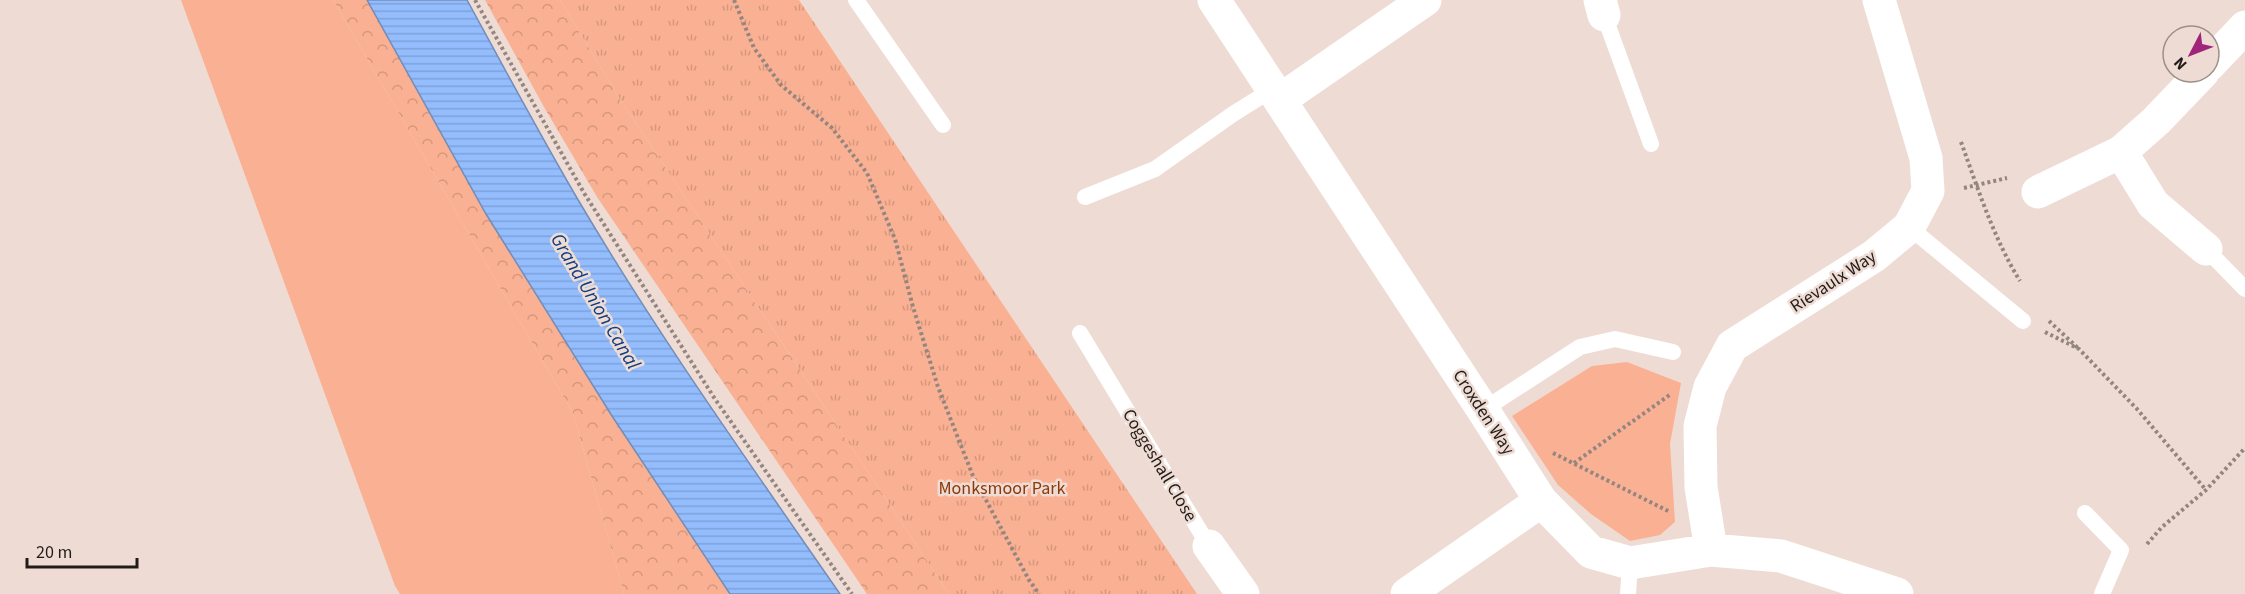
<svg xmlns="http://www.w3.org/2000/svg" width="2245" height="594" viewBox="0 0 2245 594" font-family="'Source Sans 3',sans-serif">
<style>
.grass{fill:#fab092}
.forest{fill:url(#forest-crowns)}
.park{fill:url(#park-tufts)}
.water{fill:url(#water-rules);stroke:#728db9;stroke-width:1.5}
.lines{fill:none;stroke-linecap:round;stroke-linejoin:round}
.path{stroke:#938680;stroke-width:4;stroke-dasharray:3 3;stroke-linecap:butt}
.lane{stroke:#fff;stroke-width:16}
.street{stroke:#fff;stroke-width:33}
.labels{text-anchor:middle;stroke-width:5;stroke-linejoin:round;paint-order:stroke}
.street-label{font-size:18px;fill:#221c19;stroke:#eedcd4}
.park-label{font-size:18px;fill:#8c380a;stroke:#eedcd4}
.water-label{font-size:20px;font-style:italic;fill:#103e83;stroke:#eedcd4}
</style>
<defs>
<pattern id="forest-crowns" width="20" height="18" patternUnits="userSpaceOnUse" patternTransform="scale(1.5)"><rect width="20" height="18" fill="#fab092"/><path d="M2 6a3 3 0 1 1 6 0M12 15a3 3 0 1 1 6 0" fill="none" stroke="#d6977d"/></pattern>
<pattern id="park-tufts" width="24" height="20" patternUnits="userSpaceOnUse" patternTransform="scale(1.5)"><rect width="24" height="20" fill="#fab092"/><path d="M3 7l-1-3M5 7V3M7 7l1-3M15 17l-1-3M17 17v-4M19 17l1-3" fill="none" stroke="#d6977d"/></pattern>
<pattern id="water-rules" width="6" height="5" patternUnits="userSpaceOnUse" patternTransform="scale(1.5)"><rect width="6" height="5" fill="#94bdfe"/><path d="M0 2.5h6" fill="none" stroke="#7fa2d9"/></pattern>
</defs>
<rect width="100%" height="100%" fill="#eedcd4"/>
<!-- grass -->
<path class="grass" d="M181,0H333L573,413L624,594H400L395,586Z
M1627,362L1681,383L1670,444L1675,522L1660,535L1630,541L1591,514L1558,485L1512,416L1592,366Z"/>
<!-- forest -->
<path class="forest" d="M333,0H367L486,214L612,416L730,594H624L573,413Z
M485,0H560L618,96L949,594H867L597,197L544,107Z"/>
<!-- park -->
<path class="park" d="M560,0H799L1197,594H949L618,96Z"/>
<!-- water -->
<path class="water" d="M367,0H467C503,66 539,133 577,198C657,334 750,464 840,594H730L612,416L486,214Z"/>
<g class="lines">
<!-- path -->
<path class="path" d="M475,0L584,193L715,399L852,594
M734,0L754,48L781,85L832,128L867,173L895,239L913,307L938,387L973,476L1029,580L1039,594
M1961,142C1978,189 1994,239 2020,281
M1964,188L2007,178
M2049,321L2079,349
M2045,332L2079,349L2137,409L2206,490
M1553,453L1670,512
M1574,463L1671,394
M2147,544L2162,527L2206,490L2245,448"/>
<!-- lane -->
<path class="lane" d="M856,0L943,125
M1604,15L1651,144
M1085,197L1155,169L1233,114L1273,89
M1909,227L2023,321
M2206,249L2245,289
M1080,333L1209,546
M1483,410L1580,347L1615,339L1673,352
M2085,513L2121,550L2102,594
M1628,594L1630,563"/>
<!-- street -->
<path class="street" d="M1214,0L1483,410L1541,501L1591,552L1630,563L1711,550L1781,556L1897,594
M1600,0L1604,15
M2209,65L2245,27
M1280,100L1425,0
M2121,152L2153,204L2206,249
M2038,192L2121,152L2156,121L2203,72
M1209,546L1243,594
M1711,550L1701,487L1700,426L1710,387L1732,346L1874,256L1909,227L1928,191L1926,158L1879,0
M1407,594L1541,501"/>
</g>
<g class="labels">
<!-- street labels -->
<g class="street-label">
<text transform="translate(1833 281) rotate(-33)" y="6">Rievaulx Way</text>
<text transform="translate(1484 412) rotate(57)" y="6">Croxden Way</text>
<text transform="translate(1160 465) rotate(59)" y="6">Coggeshall Close</text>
</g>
<!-- park labels -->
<g class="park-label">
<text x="1002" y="494">Monksmoor Park</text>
</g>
<!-- water labels -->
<g class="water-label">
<text transform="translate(596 301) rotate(59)" y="7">Grand Union Canal</text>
</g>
</g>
<!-- north arrow -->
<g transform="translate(2191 54) rotate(228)"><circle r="28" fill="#eedcd4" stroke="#9c8f89" stroke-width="1.5"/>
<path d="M0-4.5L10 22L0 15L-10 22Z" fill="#a02479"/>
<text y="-9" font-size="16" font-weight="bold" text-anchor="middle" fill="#221c19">N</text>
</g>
<!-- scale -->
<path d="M27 558v9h110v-9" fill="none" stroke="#221c19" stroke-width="3"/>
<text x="36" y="558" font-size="18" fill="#221c19" stroke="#eedcd4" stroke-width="4.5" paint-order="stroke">20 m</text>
</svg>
